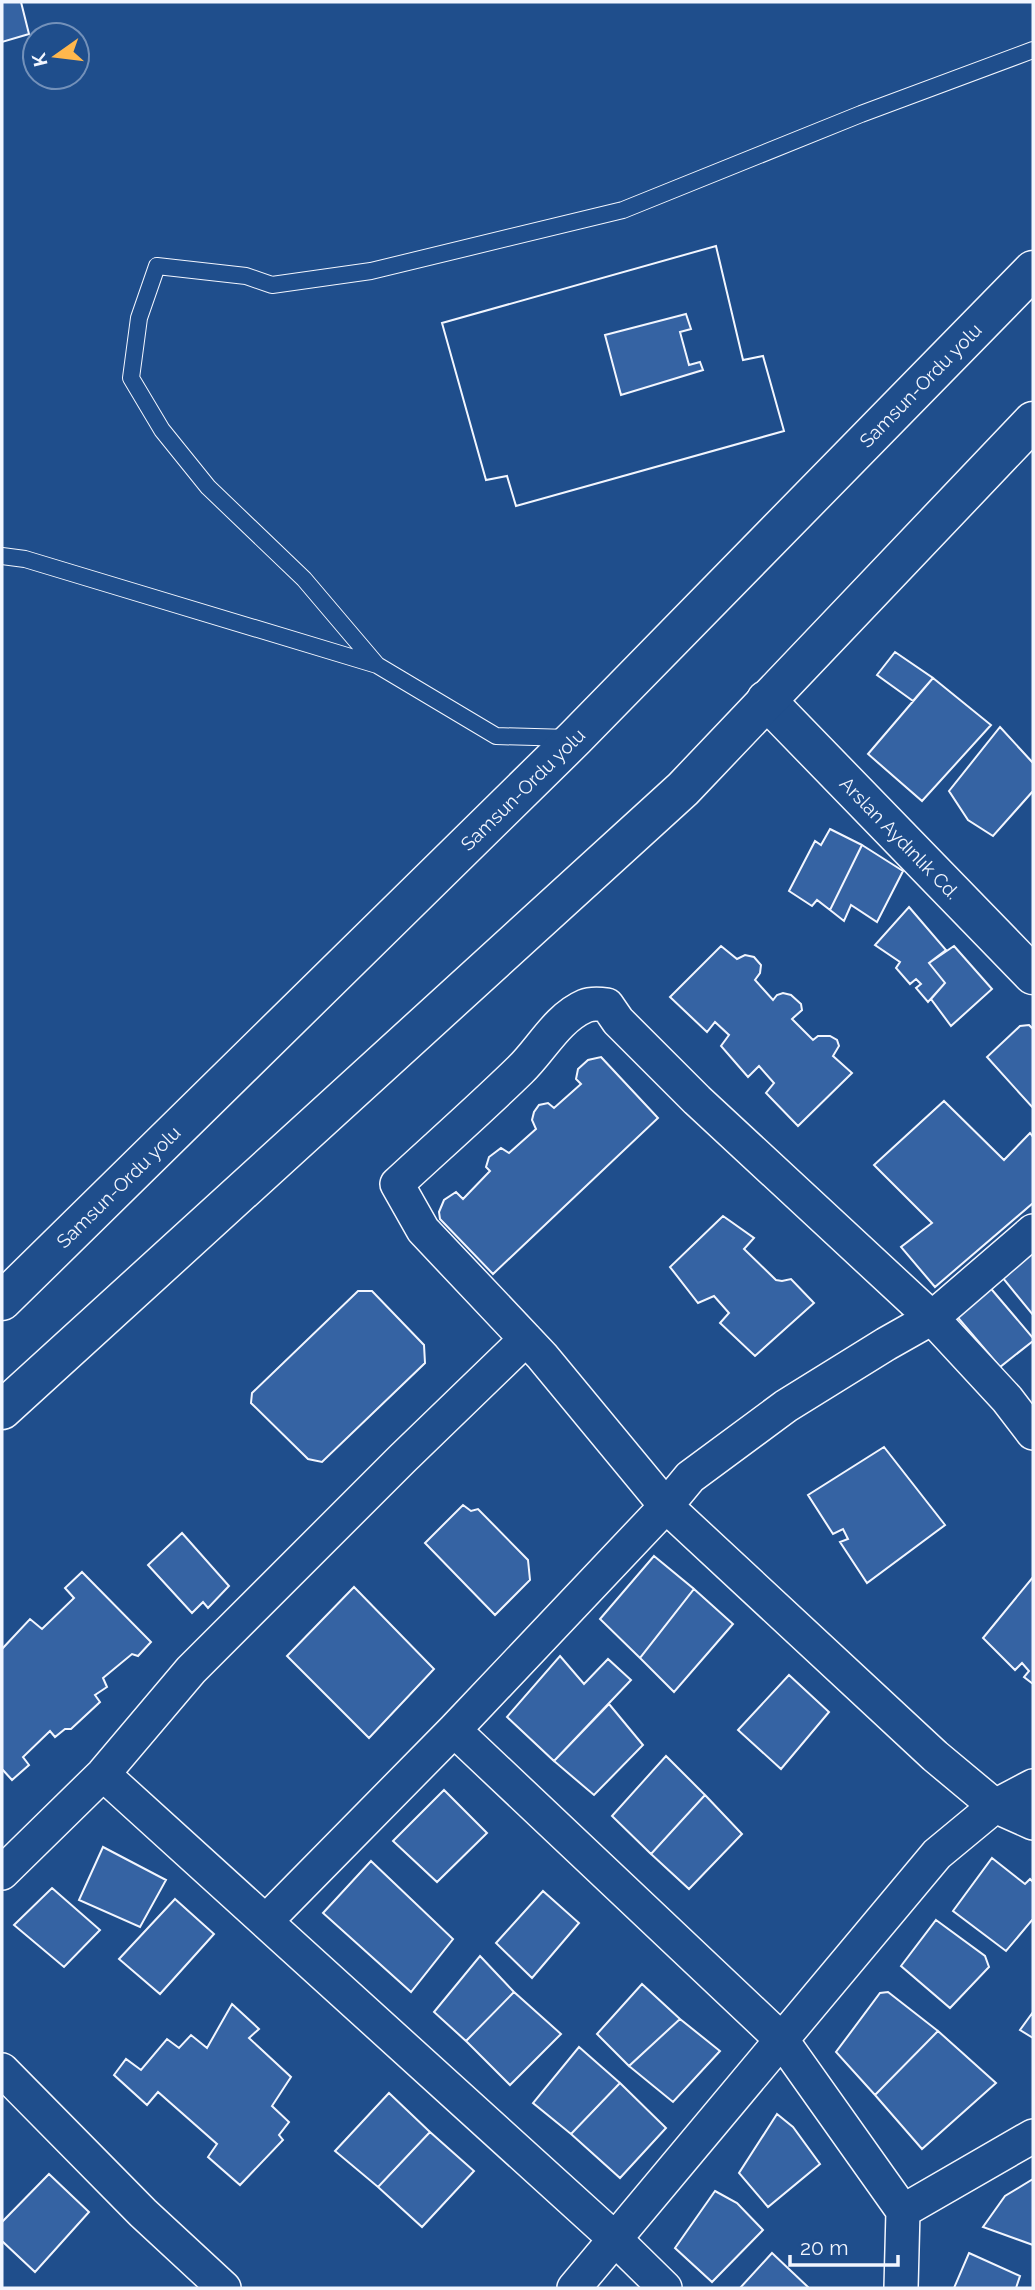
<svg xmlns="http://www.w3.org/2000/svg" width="1035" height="2290" viewBox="0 0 1035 2290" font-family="Raleway,sans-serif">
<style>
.building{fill:#3563a3;stroke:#f2f6ff;stroke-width:2;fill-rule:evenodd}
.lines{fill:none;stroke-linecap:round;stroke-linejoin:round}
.lane-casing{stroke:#f2f6ff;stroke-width:18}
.street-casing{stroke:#f2f6ff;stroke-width:36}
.secondary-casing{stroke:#f2f6ff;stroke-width:41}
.highway-casing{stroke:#f2f6ff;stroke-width:41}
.lane{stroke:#1f4e8c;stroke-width:16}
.street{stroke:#1f4e8c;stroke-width:33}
.secondary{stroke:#1f4e8c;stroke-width:38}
.highway{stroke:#1f4e8c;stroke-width:38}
.labels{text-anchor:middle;stroke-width:5;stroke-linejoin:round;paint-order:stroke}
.street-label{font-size:19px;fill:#f2f6ff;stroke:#1f4e8c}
</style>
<rect width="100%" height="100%" fill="#1f4e8c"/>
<!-- building -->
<path class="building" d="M2,2H21L29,34L2,42Z
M716,246L743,360L763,356L784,431L516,506L507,476L486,480L442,323ZM686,314L691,329L680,332L689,365L700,362L703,370L621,395L605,335Z
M716,246L743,360L763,356L784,431L516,506L507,476L486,480L442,323Z
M895,652L933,678L913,701L877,675Z
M933,678L991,725L922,801L868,754Z
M1000,727L1033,763V791L993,836L968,820L949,791Z
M830,829L862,845L830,910L817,900L812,906L789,891L815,841L821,845Z
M862,845L903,871L877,922L851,905L844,921L830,910Z
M909,907L946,950L929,963L945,983L928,1002L916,988L921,984L916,979L910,984L896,968L900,962L875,945Z
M721,946L737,959L745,955L754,957L761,965L760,973L755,980L773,1000L777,995L783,993L791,995L801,1004L802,1010L792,1019L813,1040L818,1036H830L837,1040L839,1046L833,1056L852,1073L798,1126L766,1093L774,1083L759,1066L748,1077L721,1046L729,1035L715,1022L707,1032L670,997Z
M954,946L992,989L951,1026L931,999L945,983L929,963Z
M1029,1025L1033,1029V1108L987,1057L1020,1026Z
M601,1057L658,1118L493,1274L440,1219L439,1212L444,1200L456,1192L463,1199L490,1171L486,1167L489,1157L501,1148L509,1153L536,1129L532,1120L534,1112L539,1105L548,1103L554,1108L581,1084L576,1079L578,1069L588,1060Z
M944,1101L1004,1160L1030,1133L1033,1137V1203L935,1287L901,1247L932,1223L874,1165Z
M723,1216L754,1238L744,1249L776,1280L782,1281L791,1279L814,1303L755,1356L720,1323L729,1313L714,1296L698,1303L670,1267Z
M1033,1251V1315L1002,1277Z
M987,1284L1033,1338V1341L1000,1367L954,1313Z
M358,1291H372L424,1345L425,1363L322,1462L308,1459L251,1403L252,1393Z
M884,1447L945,1525L867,1583L840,1542L848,1539L843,1529L833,1534L808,1495Z
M463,1505L471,1511L478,1509L528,1560L530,1580L495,1615L425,1543Z
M182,1533L229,1586L208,1608L203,1602L192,1613L148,1565Z
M654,1556L694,1589L640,1658L600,1619Z
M82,1572L151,1642L138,1656L132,1654L103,1678L107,1687L95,1695L100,1702L71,1729H65L55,1737L50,1731L23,1757L29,1765L12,1780L2,1769V1649L30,1619L42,1629L74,1598L65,1588Z
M1033,1577V1684L1024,1677L1029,1671L1022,1663L1015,1670L983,1638Z
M354,1587L434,1669L369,1738L287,1656Z
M694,1589L733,1624L674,1692L640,1658Z
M560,1656L584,1684L608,1659L631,1680L554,1761L507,1717Z
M789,1675L829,1712L781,1769L738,1730Z
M609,1704L643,1745L594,1795L554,1761Z
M666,1756L705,1795L651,1854L612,1816Z
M444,1790L487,1833L437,1882L393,1841Z
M705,1795L742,1834L689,1889L651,1854Z
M103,1847L166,1880L140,1927L79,1900Z
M992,1858L1025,1884L1030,1879L1033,1882V1919L1006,1951L953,1911Z
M371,1861L453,1939L411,1992L323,1913Z
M52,1888L100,1930L64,1967L14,1925Z
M543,1891L579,1923L532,1978L496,1943Z
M175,1899L214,1934L160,1994L119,1959Z
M936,1920L985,1956L989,1967L950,2008L901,1966Z
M480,1956L514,1992L466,2041L434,2012Z
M642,1984L680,2019L629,2066L597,2034Z
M514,1992L561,2034L510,2085L466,2041Z
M888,1992L938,2031L875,2095L836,2052L880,1993Z
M232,2004L259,2029L249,2038L291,2077L272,2106L289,2122L279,2135L283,2140L240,2185L208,2157L217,2144L158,2092L147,2105L114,2075L126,2059L141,2070L167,2039L179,2048L191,2035L207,2048Z
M1033,2012V2038L1020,2030Z
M680,2019L720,2051L673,2102L629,2066Z
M938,2031L996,2083L922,2149L875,2095Z
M579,2047L620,2083L571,2134L533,2103Z
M620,2083L666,2128L620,2178L571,2134Z
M389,2093L430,2132L378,2187L335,2151Z
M777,2114L793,2127L820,2164L768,2207L739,2173Z
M430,2132L474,2171L422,2227L378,2187Z
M49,2174L89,2212L35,2272L2,2241V2222Z
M1033,2179V2245L983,2227L1005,2196Z
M715,2191L737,2203L763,2230L712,2282L675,2248Z
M772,2253L809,2288H740Z
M969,2253L1020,2276L1016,2288H954Z"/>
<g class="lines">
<!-- lane casing -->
<g class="lane-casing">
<path id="lane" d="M2,556L25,559L377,665L496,736L570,738
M377,665L304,579L208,487L162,430L131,378L139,318L157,266L246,276L272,285L371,271L623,210L861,114L1033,50"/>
</g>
<!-- street casing -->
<g class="street-casing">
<path id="street" d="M1033,1433L1007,1399L932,1318L697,1100L618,1021L607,1005C600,1004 592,1003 585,1006C557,1018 541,1050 520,1070C480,1109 438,1146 397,1184L423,1230L542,1356L666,1506L935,1756L995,1806L1033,1823
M454,1730L781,2039L903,2211L901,2288
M103,1774L614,2238L665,2288
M2,1873L103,1774L191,1670L402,1459L526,1339
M266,1921L454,1730L666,1506L690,1477L786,1406L886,1344L932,1318L1033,1231
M2,2070L143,2213L224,2288
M903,2211L1033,2136
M574,2288L937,1854L995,1806L1033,1786"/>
</g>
<!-- secondary casing -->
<g class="secondary-casing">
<g id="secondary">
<path id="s1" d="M766,700L1033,975"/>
</g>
</g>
<!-- highway casing -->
<g class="highway-casing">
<g id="highway">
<path id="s2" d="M2,1301L575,738L1033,270"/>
<path d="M2,1410L683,789L1033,421"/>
</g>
</g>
<!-- lane -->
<use href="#lane" class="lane"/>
<!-- street -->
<use href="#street" class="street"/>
<!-- secondary -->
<use href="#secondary" class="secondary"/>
<!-- highway -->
<use href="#highway" class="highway"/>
</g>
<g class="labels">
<!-- street labels -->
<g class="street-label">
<text dy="7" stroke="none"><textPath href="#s2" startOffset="1297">Samsun-Ordu yolu</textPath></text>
<text dy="7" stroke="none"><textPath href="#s2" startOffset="730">Samsun-Ordu yolu</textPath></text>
<text dy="7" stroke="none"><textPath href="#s1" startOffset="192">Arslan Aydınlık Cd.</textPath></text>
<text dy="7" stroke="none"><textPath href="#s2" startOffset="163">Samsun-Ordu yolu</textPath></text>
</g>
</g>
<!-- border -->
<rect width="1035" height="2290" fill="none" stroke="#f2f6ff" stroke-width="7"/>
<!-- north arrow -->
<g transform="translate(56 56) rotate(256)"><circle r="33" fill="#1f4e8c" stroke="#7391ba" stroke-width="2"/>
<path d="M0-5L12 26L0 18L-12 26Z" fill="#ffb74d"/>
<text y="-10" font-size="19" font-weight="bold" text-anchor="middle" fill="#f2f6ff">K</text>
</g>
<!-- scale -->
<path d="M790 2255v10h108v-10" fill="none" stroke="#f2f6ff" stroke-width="3.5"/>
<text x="800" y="2255" font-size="21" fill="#f2f6ff" stroke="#1f4e8c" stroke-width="5" paint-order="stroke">20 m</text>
</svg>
